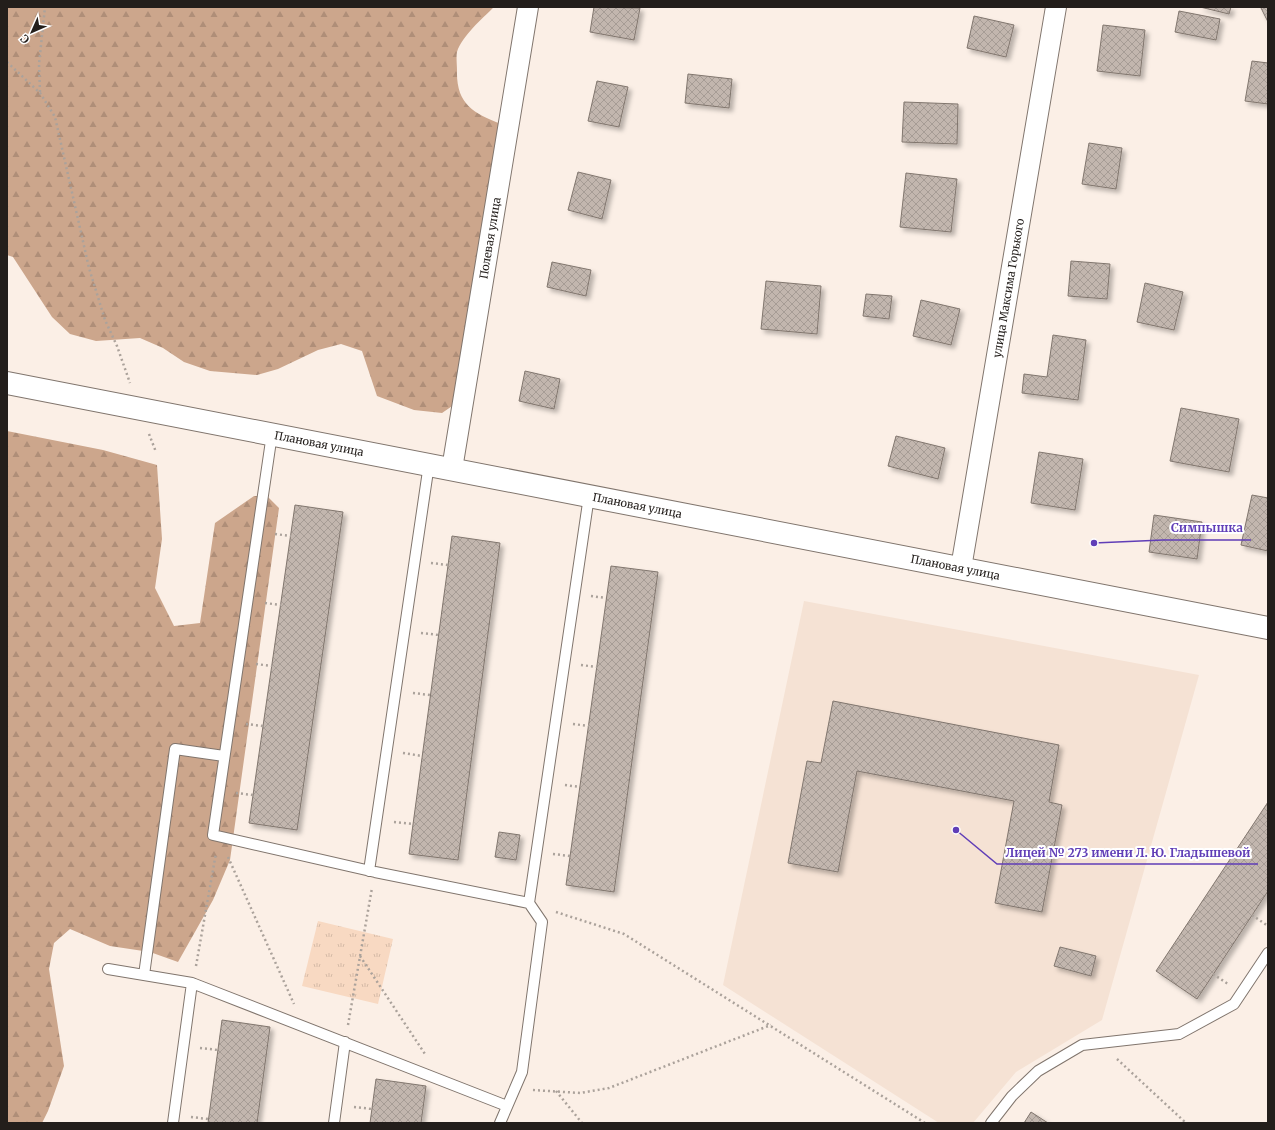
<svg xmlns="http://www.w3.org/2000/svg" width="1275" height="1130" viewBox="0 0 1275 1130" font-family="Merriweather,serif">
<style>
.built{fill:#f5e2d4}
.forest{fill:url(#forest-firs)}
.park{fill:url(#park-tufts)}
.building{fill:url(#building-cross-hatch);stroke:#81766e;filter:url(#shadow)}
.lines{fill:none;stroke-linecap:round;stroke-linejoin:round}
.service-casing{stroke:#80756d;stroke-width:12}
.minor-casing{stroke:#80756d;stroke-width:22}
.tertiary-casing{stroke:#80756d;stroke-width:24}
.path{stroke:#aba29b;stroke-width:2.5;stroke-dasharray:2 3;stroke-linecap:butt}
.service{stroke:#fff;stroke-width:10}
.minor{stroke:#fff;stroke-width:20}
.tertiary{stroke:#fff;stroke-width:22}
.labels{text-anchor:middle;stroke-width:4;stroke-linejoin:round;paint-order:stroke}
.street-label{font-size:11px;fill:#231e1b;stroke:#fff}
.leader{fill:none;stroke:#603eb7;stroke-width:1.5}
.callout-dot{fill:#603eb7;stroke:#fff;stroke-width:1.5}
.callout-label{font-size:12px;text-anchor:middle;font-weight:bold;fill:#603eb7;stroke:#fff;stroke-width:4;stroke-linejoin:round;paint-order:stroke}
</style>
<defs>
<pattern id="forest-firs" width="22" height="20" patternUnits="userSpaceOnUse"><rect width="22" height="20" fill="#cca68c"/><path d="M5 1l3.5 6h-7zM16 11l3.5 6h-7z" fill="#af8e78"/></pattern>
<pattern id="park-tufts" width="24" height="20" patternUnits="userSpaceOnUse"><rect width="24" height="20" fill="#f8d9c2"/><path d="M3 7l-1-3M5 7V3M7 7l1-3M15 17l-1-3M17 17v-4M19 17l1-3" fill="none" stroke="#d4baa6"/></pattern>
<pattern id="building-cross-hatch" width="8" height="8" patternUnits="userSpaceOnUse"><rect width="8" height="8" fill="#c2b6ae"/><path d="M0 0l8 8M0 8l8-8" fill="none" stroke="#a69c95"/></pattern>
<filter id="shadow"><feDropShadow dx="3.5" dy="3.5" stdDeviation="2" flood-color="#0004"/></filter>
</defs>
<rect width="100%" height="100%" fill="#fbefe6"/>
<!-- built -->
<path class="built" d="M804,601L1199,675L1102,1020L1016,1072L973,1123H939L723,985Z"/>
<!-- forest -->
<path class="forest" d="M7,7H494C482,19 462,36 457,52C456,57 457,65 457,70C456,104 473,113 501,124L461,400L442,413L414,410L377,396L362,351L341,344L318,350L278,369L257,375L210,371L184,362L163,348L140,338L96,341L70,334L52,317L13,257L7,255Z
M7,431L103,450L157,465L162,539L155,588L174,626L200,623L215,523L254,496H267L279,508L230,860L213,900L178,962L150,952L110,946L70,929L54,943L49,969L64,1066L48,1111L42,1123H7Z"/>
<!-- park -->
<path class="park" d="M318,921L393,939L378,1004L302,986Z"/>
<!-- building -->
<path class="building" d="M594,7L640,8L634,40L590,32Z
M1200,7H1231L1229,14Z
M1262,7H1268V22L1261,8Z
M1179,11L1220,19L1216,40L1175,32Z
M974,16L1014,25L1006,57L967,48Z
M1103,25L1145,30L1140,76L1097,71Z
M1252,61L1268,63V104L1245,101Z
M688,74L732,79L729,108L685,103Z
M597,81L628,87L619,127L588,121Z
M904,102L958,104L957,144L902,142Z
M1089,143L1122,148L1116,189L1082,184Z
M578,172L611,180L602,219L568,210Z
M906,173L957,179L951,232L900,227Z
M1071,261L1110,264L1107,299L1068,296Z
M552,262L591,270L586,296L547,287Z
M766,281L821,286L817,334L761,329Z
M1145,283L1183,292L1174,330L1137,322Z
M866,294L892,296L889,319L863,316Z
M921,300L960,309L951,345L913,336Z
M1053,335L1086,340L1078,400L1022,393L1024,374L1047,377Z
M525,371L560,379L554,409L519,401Z
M1181,408L1239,419L1229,472L1170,461Z
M896,436L945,448L938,479L888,466Z
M1039,452L1083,459L1075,510L1031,503Z
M1252,495L1268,498V551L1241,545Z
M295,505L343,512L297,830L249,823Z
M1154,515L1202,522L1197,559L1149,552Z
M452,536L500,543L458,860L409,854Z
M611,566L658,572L614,892L566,885Z
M833,701L1059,745L1049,802L1062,805L1042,912L995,903L1014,801L857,771L838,872L788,863L807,761L821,763Z
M1268,802V891L1197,999L1156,971Z
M499,832L520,835L516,860L495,857Z
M1060,947L1096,956L1091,976L1054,966Z
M222,1020L270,1027L257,1123H208Z
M376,1079L426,1086L421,1123H370Z
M1031,1112L1048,1123H1024Z"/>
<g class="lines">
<!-- service casing -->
<g class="service-casing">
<path id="service" d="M272,434L213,835L375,872L529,903
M369,871L429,464
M108,969L192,983L507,1106
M144,975L175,749L224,756
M173,1123L192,983
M334,1123L345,1042
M500,1123L522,1072L542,922L529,903L589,496
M991,1123L1012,1096L1038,1071L1082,1045L1179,1034L1234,1004L1268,953"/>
</g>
<!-- minor casing -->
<g class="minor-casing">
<g id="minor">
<path id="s1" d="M452,469L528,7"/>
<path id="s2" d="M961,568L1056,7"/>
</g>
</g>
<!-- tertiary casing -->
<g class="tertiary-casing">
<g id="tertiary">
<path id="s3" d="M7,383L1268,628"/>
</g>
</g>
<!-- path -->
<path class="path" d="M7,62L40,93L55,117L89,268L105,320L117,346L130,383
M40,92L39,64L45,7
M149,434L156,452
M275,534L291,536
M431,563L448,565
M591,596L606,598
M265,603L281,605
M421,633L439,635
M256,664L272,666
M581,665L597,667
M413,693L430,695
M246,724L263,726
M573,724L589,726
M403,753L422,756
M565,785L580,787
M236,793L253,795
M394,822L413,824
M553,854L570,856
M228,857L294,1004
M556,912L624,934L925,1123
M1252,915L1268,926
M360,956L425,1054
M196,966L216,853
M1213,974L1228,984
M348,1025L372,888
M200,1048L218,1050
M1117,1059L1186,1123
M533,1090L580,1093L609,1088L771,1025
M556,1091L582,1123
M354,1107L372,1109
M191,1117L208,1119"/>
<!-- service -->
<use href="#service" class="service"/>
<!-- minor -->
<use href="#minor" class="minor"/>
<!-- tertiary -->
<use href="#tertiary" class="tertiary"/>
</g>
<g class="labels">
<!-- street labels -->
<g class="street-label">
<text dy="4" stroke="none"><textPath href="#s1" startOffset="234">Полевая улица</textPath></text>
<text dy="4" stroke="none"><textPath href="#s2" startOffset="284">улица Максима Горького</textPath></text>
<text dy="4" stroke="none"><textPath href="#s3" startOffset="318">Плановая улица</textPath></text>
<text dy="4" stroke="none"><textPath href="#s3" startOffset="642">Плановая улица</textPath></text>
<text dy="4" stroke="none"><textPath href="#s3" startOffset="966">Плановая улица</textPath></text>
</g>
</g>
<!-- callouts -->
<path class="leader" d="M1094 543L1163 540H1251M956 830L997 864H1258"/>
<g class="callout-dot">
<circle cx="1094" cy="543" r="4"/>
<circle cx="956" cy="830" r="4"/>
</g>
<g class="callout-label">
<text x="1207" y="532">Симпышка</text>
<text x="1128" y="857">Лицей № 273 имени Л. Ю. Гладышевой</text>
</g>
<!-- border -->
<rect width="1275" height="1130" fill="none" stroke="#231e1b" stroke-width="16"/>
<!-- north arrow -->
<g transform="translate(32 32) rotate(225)" stroke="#ffffff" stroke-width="3" paint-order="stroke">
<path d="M0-3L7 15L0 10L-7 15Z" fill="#231e1b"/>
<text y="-6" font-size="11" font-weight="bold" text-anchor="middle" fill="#231e1b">С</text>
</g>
</svg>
